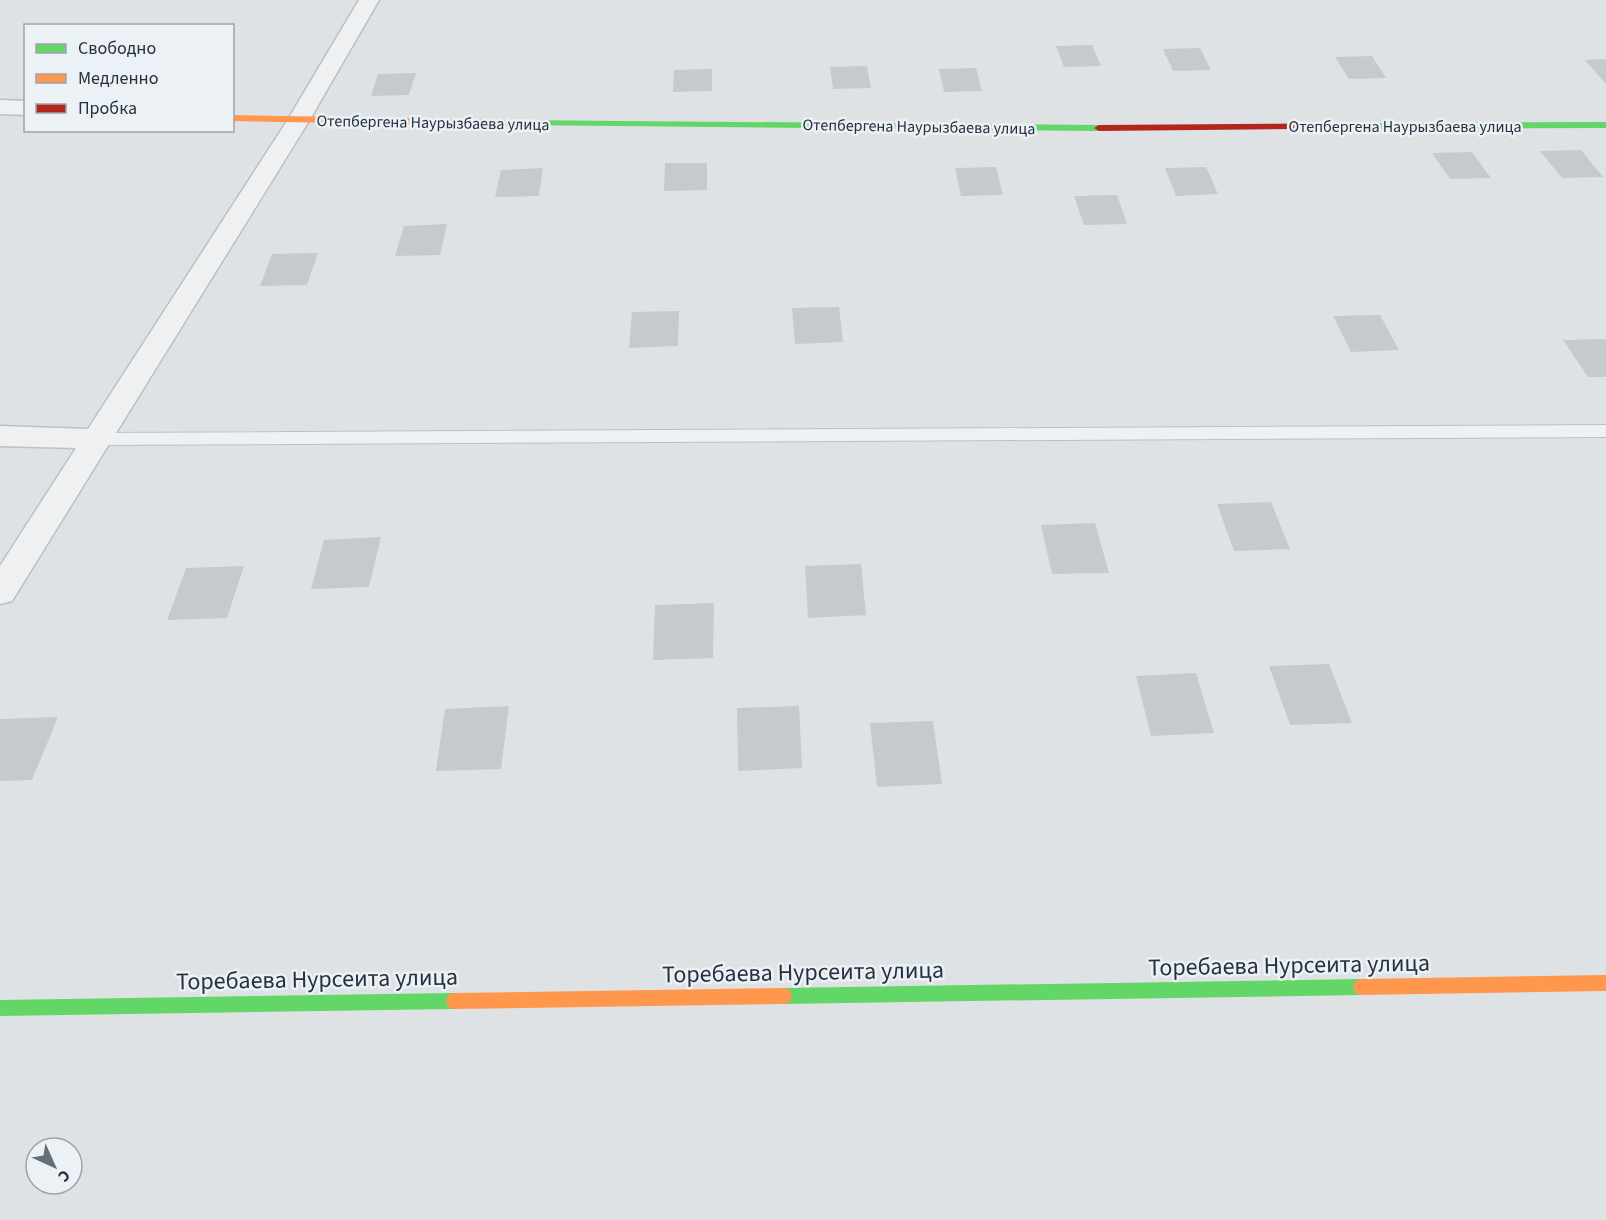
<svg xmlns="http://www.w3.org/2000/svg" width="1606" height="1220" viewBox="0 0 1606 1220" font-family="'Source Sans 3',sans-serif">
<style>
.building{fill:#c7cacd}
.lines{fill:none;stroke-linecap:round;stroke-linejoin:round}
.lane-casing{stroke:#bdc0c2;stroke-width:2}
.street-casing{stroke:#bdc0c2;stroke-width:3}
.lane{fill:#eef0f2;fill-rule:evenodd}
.street{fill:#eef0f2;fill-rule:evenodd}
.fast{fill:#63d668;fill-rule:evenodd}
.slow{fill:#ff974d;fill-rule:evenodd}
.jam{fill:#b3261e;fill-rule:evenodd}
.labels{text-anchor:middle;stroke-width:5;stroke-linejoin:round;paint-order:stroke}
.far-street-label{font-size:16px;fill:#25313f;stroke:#ecf1f5}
.near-street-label{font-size:24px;fill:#25313f;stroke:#ecf1f5}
</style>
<rect width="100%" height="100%" fill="#dfe2e4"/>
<!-- building -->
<path class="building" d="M1092,45L1101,66L1064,67L1056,46Z
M1200,48L1211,70L1173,71L1163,49Z
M1372,56L1386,78L1349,79L1335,57Z
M1606,59V84L1585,60Z
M867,66L871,88L833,89L830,67Z
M976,68L982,91L944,92L939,69Z
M712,69V91L673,92L674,70Z
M416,73L409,95L371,96L378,74Z
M1581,150L1603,177L1562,178L1540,151Z
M1472,152L1491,178L1450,179L1432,153Z
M665,163H707V190L664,191Z
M996,167L1003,195L961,196L955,168Z
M1206,167L1218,194L1176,196L1165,168Z
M543,168L539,196L495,197L501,170Z
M1117,195L1127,224L1084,225L1074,196Z
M447,224L440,255L395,256L404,226Z
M318,253L307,285L260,286L272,254Z
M839,307L843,342L795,344L792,308Z
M679,311L678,346L629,348L632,312Z
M1380,315L1399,350L1351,352L1333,316Z
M1606,339V377H1588L1563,340Z
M1271,502L1290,549L1234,551L1217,504Z
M1095,523L1109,573L1052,574L1041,525Z
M381,537L369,587L311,589L324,540Z
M861,564L866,615L808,618L805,566Z
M244,566L227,618L167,620L186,568Z
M714,603L713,658L653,660L655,605Z
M1329,664L1352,723L1290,725L1269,666Z
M1196,673L1214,733L1151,736L1136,676Z
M509,706L501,769L436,771L445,709Z
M799,706L802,768L738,771L737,708Z
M58,717L32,780L0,781V719Z
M933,721L942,784L877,787L870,723Z"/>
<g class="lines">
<!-- lane casing -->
<g class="lane-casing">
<path id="lane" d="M1606,425V437L96,445L87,439L96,433Z"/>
</g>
<!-- street casing -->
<g class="street-casing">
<path id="street" d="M359,0H379L309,121L12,601L0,604V566L76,448L0,446V426L88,429L287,121Z
M0,100L26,101V115L0,114Z"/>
</g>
<!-- lane -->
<use href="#lane" class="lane"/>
<!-- street -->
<use href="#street" class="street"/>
<!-- fast -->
<path class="fast" d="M514,120L1099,125L1104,128L1099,131L511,125V121Z
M1606,122V128L1376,129L1371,126L1376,123Z
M1361,979L1367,981L1369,987L1367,993L1361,995L784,1004L778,1002L776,996L778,990L784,988Z
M454,993L460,995L462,1001L460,1007L454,1009L0,1016V1000Z"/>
<!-- slow -->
<path class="slow" d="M232,115L514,120L519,123L514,126L232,121Z
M1606,975V991L1361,995L1355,993L1353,987L1355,981L1361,979Z
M784,988L790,990L792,996L790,1002L784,1004L454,1009L448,1007L446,1001L448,995L454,993Z"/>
<!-- jam -->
<path class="jam" d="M1376,123L1381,126L1379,128L1099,131L1094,128L1099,125Z"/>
</g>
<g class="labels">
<!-- far-street labels -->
<g class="far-street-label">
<text transform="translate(433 122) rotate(1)" y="6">Отепбергена Наурызбаева улица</text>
<text transform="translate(919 126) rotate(1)" y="6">Отепбергена Наурызбаева улица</text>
<text x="1405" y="132">Отепбергена Наурызбаева улица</text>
</g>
<!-- near-street labels -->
<g class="near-street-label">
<text transform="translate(1289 965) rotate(-1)" y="8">Торебаева Нурсеита улица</text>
<text transform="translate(803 972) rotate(-1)" y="8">Торебаева Нурсеита улица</text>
<text transform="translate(317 979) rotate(-1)" y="8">Торебаева Нурсеита улица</text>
</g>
</g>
<!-- legend -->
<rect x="24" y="24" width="210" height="108" fill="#ecf1f5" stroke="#9ca4ac" stroke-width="1.5"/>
<rect x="36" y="44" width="30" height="9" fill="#63d668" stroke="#9ca4ac" stroke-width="1.5"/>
<text x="78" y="54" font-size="18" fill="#25313f">Свободно</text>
<rect x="36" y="74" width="30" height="9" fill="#ff974d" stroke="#9ca4ac" stroke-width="1.5"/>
<text x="78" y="84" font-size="18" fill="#25313f">Медленно</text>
<rect x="36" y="104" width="30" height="9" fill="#b3261e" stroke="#9ca4ac" stroke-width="1.5"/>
<text x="78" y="114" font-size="18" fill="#25313f">Пробка</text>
<!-- north arrow -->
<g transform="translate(54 1166) rotate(135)"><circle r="28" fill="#ecf1f5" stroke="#9ca4ac" stroke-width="1.5"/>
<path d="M0-4.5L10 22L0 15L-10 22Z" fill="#666f79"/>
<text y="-9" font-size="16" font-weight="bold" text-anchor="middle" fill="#25313f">С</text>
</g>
</svg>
